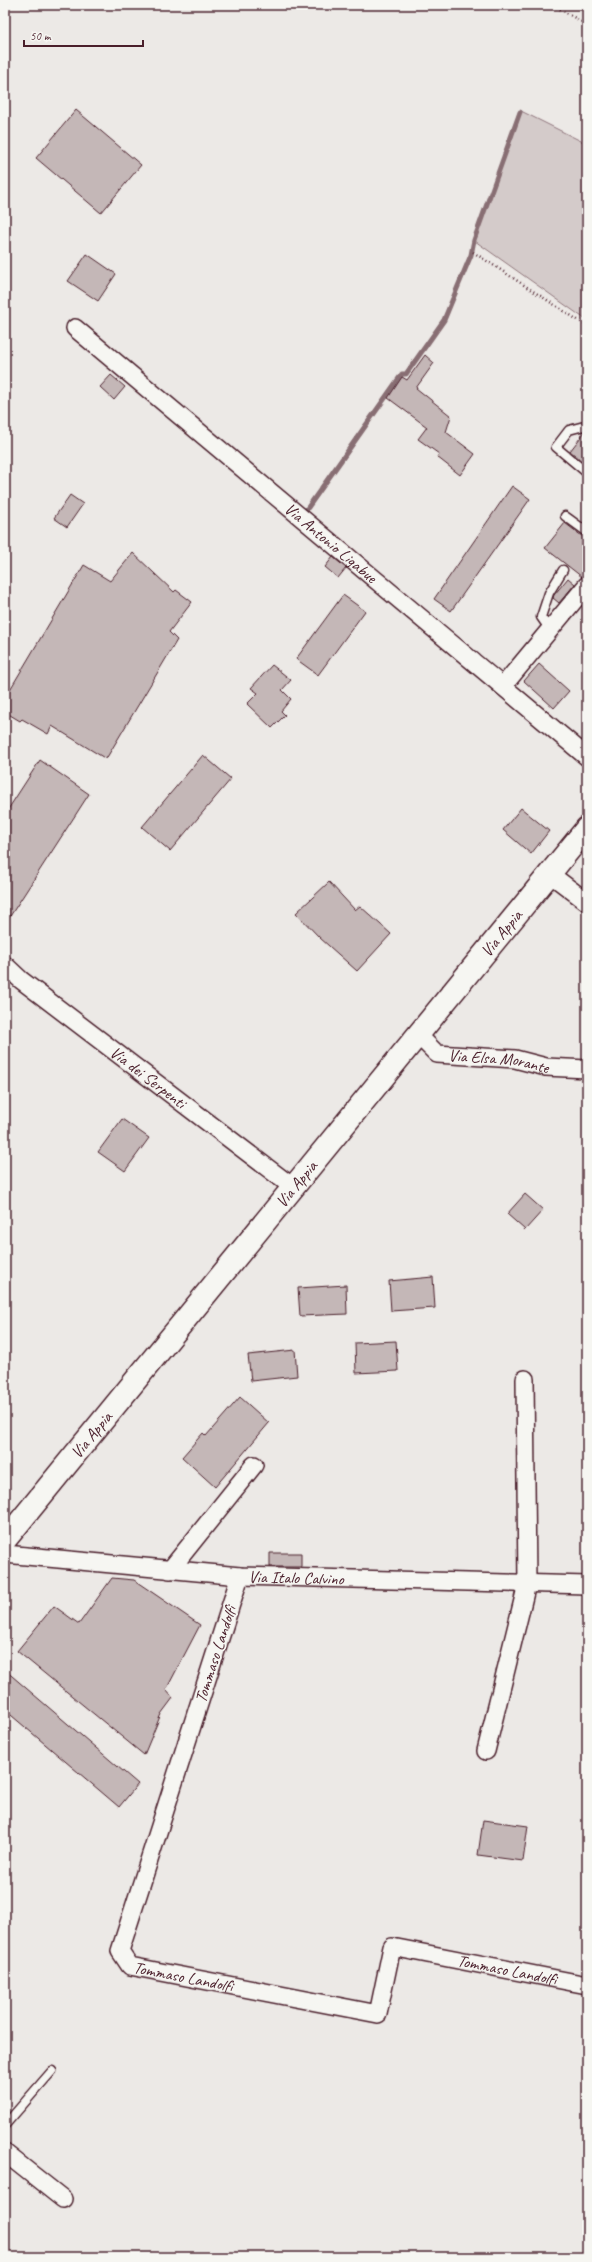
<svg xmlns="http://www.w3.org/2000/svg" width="592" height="2262" viewBox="0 0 592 2262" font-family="Caveat,sans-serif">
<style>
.green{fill:#d4cbca;stroke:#8f757a}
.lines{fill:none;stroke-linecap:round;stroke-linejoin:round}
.stream{stroke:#886e73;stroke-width:5}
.building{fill:#c4b7b7;stroke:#4a1f2b}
.service-casing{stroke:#4a1f2b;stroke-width:11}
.minor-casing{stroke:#4a1f2b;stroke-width:20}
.primary-casing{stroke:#4a1f2b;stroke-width:25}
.path{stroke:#4a1f2b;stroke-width:2.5;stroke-dasharray:1 3;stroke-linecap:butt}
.service{stroke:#f6f6f2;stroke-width:8}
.minor{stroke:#f6f6f2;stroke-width:17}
.primary{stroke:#f6f6f2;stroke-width:22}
.labels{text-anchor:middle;stroke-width:3.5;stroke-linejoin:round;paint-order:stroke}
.street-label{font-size:17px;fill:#4a1f2b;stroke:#f6f6f2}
</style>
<rect width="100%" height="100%" fill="#ece9e6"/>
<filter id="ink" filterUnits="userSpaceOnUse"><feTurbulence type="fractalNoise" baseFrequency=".025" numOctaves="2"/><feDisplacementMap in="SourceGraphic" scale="8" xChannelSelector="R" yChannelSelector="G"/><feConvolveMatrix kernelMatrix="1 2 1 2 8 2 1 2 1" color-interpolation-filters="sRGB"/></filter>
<g filter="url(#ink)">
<!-- green -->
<path class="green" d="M521,111L587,144L585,319L475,241Z"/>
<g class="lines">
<!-- stream -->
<path class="stream" d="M304,513L402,374H406L444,320L471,255L474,240L520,112"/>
</g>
<!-- building -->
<path class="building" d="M76,110L141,165L101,213L36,158Z
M87,254L116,274L98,301L68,281Z
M425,355L434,363L416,388L451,416L446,432L475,454L460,475L437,457L439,454L418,439L427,427L388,398L402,377L407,380Z
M111,375L125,387L114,400L100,387Z
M584,433H587V465L570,451Z
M512,486L530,499L451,611L434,599Z
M70,495L83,504L67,527L54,518Z
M565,523L587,540V575L582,577L545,548Z
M133,553L174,592L176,590L192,602L169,632L177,640L106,759L52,726L48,734L22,719L20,721L5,712V698L84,565L110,581Z
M333,557L346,568L338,578L325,567Z
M568,578L575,584L559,603L553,598L554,595Z
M343,595L365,611L318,675L296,659Z
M539,664L569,691L554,708L524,681Z
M272,665L291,680L282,690L291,699L281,711L285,715L272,728L247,704L258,693L251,688Z
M203,755L231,779L170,851L142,827Z
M40,760L89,794L5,924V814Z
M521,808L549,831L531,854L503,830Z
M329,882L355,910L360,906L391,934L357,971L320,938L296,913Z
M122,1119L149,1138L125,1171L98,1152Z
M525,1194L543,1210L525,1230L507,1214Z
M433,1277L435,1308L391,1311L389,1281Z
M346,1285L347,1314L300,1316L298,1288Z
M396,1341L398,1371L356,1373L355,1343Z
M295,1350L297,1376L251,1381L248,1355Z
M240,1397L269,1423L215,1487L182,1457L203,1433L206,1436Z
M270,1553H301V1567H270Z
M112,1578L134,1580L200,1625L166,1690L173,1698L161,1714L144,1755L17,1651L54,1606L79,1624Z
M5,1670L138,1784L119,1807L5,1710Z
M483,1820L528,1826L523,1861L478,1855Z"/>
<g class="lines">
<!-- service casing -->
<g class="service-casing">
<path id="service" d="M587,428L584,426L569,430L556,447L587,473
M565,516L587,532
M550,630L541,617L549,593L563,570
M5,2125L52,2071"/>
</g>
<!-- minor casing -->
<g class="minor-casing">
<g id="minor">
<path id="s1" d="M75,328L587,757"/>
<path d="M503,686L587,585"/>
<path d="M550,874L587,902"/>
<path id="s2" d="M5,965L21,980L294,1188"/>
<path id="s3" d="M418,1035L437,1054L515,1059L546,1067L587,1069"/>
<path id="s4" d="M5,1554L240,1576L587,1585"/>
<path d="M170,1570L254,1465"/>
<path id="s5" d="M240,1576L120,1951L130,1966L378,2014L392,1947L587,1985"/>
<path d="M486,1751L527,1584L525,1379"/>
<path d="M5,2153L63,2199"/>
</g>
</g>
<!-- primary casing -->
<g class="primary-casing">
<g id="primary">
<path id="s6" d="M5,1540L587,828"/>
</g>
</g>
<!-- path -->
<path class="path" d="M553,5L587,25
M473,252L587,326"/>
<!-- service -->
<use href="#service" class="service"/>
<!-- minor -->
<use href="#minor" class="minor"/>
<!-- primary -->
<use href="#primary" class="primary"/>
</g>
</g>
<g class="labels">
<!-- street labels -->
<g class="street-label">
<text dy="6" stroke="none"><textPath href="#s1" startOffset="334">Via Antonio Ligabue</textPath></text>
<text dy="6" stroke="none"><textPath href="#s6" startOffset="784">Via Appia</textPath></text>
<text dy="6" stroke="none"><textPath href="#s3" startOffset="89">Via Elsa Morante</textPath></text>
<text dy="6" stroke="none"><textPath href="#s2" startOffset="182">Via dei Serpenti</textPath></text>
<text dy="6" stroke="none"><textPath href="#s6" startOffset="460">Via Appia</textPath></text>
<text dy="6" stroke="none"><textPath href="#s6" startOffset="136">Via Appia</textPath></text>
<text dy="6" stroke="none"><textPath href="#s4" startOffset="292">Via Italo Calvino</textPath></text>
<text transform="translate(215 1654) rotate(-72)" y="6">Tommaso Landolfi</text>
<text dy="6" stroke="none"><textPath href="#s5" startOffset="850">Tommaso Landolfi</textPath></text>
<text dy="6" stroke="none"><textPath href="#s5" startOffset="466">Tommaso Landolfi</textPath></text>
</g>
</g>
<!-- margin -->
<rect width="592" height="2262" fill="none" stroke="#f6f6f2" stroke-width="20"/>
<rect x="10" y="10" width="572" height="2242" fill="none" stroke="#4a1f2b" stroke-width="1.5" filter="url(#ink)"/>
<!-- scale -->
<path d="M24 40v6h119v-6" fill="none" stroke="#4a1f2b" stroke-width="2"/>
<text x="30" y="40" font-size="12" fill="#4a1f2b" stroke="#f6f6f2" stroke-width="3" paint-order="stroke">50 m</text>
</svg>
